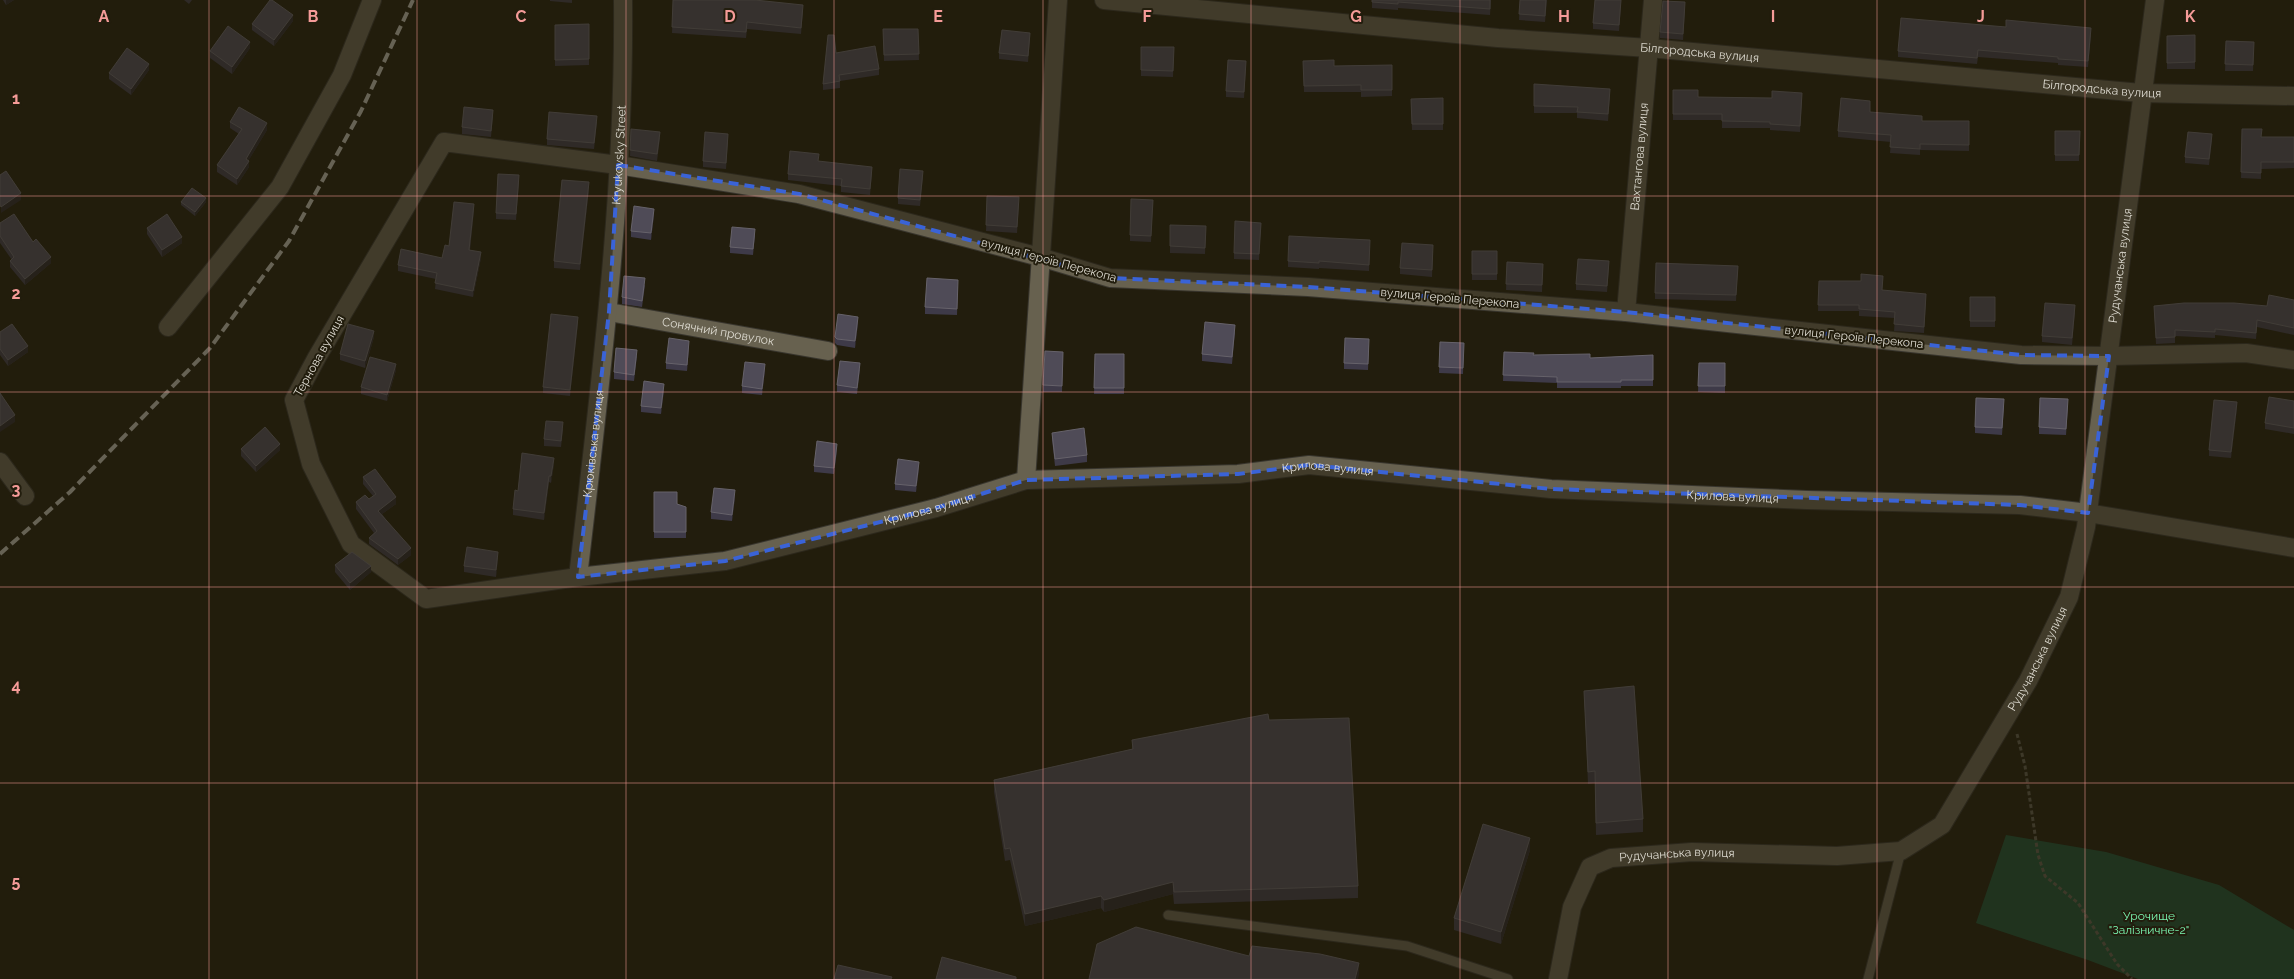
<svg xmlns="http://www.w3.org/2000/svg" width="2294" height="979" viewBox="0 0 2294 979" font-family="Raleway,sans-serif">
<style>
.forest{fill:#1d4f34}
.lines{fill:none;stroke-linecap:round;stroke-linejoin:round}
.lane-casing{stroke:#39362e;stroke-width:11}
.street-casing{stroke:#39362e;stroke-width:20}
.path{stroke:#5d594b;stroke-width:3;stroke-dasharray:4 2.5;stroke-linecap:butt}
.lane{stroke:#67614f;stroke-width:9}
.street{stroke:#67614f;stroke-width:18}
.rail{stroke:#b9b5aa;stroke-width:4;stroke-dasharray:10 5;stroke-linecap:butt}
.wall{fill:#3e3a48}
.shaded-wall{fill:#2c272a}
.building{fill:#4f4b57;stroke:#66626a}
.marked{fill:none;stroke:#3a63d7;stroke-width:4;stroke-dasharray:10 6;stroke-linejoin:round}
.grid{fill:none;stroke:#f59b98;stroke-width:1;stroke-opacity:0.55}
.labels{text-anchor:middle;stroke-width:4;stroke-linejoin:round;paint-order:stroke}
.street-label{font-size:12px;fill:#dedbd1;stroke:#221d0d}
.park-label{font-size:12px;fill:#7bf8b2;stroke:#221d0d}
.grid-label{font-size:16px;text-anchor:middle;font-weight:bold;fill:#f59b98;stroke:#221d0d;stroke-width:4;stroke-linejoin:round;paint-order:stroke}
</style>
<rect width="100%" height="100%" fill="#221d0d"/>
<!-- forest -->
<path class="forest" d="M2006,835L2106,852L2219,885L2294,930V979H2138L2088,960L1976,923Z"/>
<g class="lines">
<!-- lane casing -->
<g class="lane-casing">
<path id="lane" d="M1168,915L1407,946L1508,979
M1868,979L1901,851"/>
</g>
<!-- street casing -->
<g class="street-casing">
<g id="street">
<path id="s1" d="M1104,0L1498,38L1649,48L2141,93L2294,96"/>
<path id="s2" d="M609,312L828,351"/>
<path id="s3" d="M1626,312L1653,0"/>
<path d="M168,327L280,187L342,75L372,0"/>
<path id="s4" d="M2294,360L2246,353L2109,356L2021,355L1626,312L1308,287L1110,278L1040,257L799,194L618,165L444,142L317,357L294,400L311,464L351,544L426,599L578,577L725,561L936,508L1026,480L1238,474L1309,465L1551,489L1807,500L2020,505L2088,513L2294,548"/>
<path d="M0,462L25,496"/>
<path d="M1026,480L1058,0"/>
<path id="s5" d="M578,577C600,386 625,193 623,0"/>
<path id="s6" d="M1558,979L1572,907L1590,867L1611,858L1692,852L1837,856L1901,851L1942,825L2028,681L2069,597L2086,527L2155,0"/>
</g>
</g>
<!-- path -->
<path class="path" d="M2017,734L2025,766L2038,855L2045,876L2078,903L2117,964L2132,979"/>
<!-- lane -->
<use href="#lane" class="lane"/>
<!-- street -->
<use href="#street" class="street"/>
<!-- rail -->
<path class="rail" d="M0,554L70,492L210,348L289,241L361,111L413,0"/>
</g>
<!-- wall -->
<path class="wall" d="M3,0H14L6,5Z
M184,0H192L189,4Z
M550,0H572V3L550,1Z
M673,0L803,11L801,34L747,29L746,38L672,33Z
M1372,0H1491L1490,15L1398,8V10L1372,8Z
M1520,0H1547L1545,22L1519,20Z
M1621,5L1619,31L1593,29V23Z
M1685,9L1683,40L1660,38V32Z
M293,21L274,46L252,30V24Z
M589,24V65L555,66V25Z
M883,29H918L919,60L884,61Z
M2091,35L2088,67L2058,65V63L1978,57L1977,64L1898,57V51Z
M2195,35V69H2167V36Z
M1030,39L1028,62L999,59V53Z
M2226,41L2254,42L2253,71H2225Z
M1141,47H1174L1173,77L1141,76Z
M250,48L232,74L210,58V51Z
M836,53L879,69V75L840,81V88L823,90V84Z
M1303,61L1334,66L1392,65V96L1361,97V92H1304Z
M1246,67L1244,98L1226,97V91Z
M149,70L131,95L109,79V73Z
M1534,84L1610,95L1608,121L1577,118V113H1534Z
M1673,90L1698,97L1802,99L1800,132L1770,130V128H1722V120H1673Z
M1443,98V130H1412L1411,99Z
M1870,112L1922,121H1969V151L1920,150V155L1890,153L1891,142L1838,137V131Z
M493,116L491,137L462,134V127Z
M230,122L267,130L248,161L249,167L237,185L217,172V165L239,134L230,128Z
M597,122L594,149L547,145V139Z
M631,129L660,138L657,161L630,156Z
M2242,129L2262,137H2294V168L2261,169V179L2241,178Z
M2055,131H2080L2079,161H2055Z
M728,140L726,169L703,167V161Z
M2212,140L2209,165L2185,163V157Z
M819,161L872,173L870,195L841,192V186L788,180V174Z
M923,177L920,206L898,204V198Z
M519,182L516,220L496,219V213Z
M589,189L580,270L554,268V261Z
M987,196L1019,203L1017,233L986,231Z
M1153,200L1151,242L1130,241V235Z
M181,202H206L195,216L181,205Z
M474,210L470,250L481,258L473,297L435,289L436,279L398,271V265L442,258L449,246Z
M654,215L651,240L631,237V231Z
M0,223L33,242L51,263L25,285L10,267V261L12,260L0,243Z
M1261,223L1259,260L1234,259V253Z
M1170,225L1206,226L1205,254L1170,253Z
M147,228L182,243L162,257L147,234Z
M755,235L753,255L730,253V247Z
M1370,246L1369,271L1319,268V269L1288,267V261Z
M1433,251L1432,277L1400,274V268Z
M1472,251H1497V280H1472Z
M1507,262L1543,264L1542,292L1506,290Z
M1738,266L1736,301L1655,299V293Z
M1609,267L1607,292L1576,290V284Z
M1819,281L1883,290L1926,300L1924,333L1894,331L1895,318L1859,316V311H1818Z
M645,285L642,307L622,304V297Z
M958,286L957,315L925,314V307Z
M1970,297H1995V327H1970Z
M2294,300V335L2257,327L2256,339L2215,335V338L2175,336V343L2156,344L2154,306H2267Z
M2075,312L2072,345L2042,342V336Z
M578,323L570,396L543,393V387Z
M858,323L855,348L837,345L835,343V337Z
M0,332L28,352L8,366L0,355Z
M1235,332L1232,364L1202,361V354Z
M374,337L365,368L340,360V354Z
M1440,342L1464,343L1463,374L1439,373Z
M1369,345L1368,370L1344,369V363Z
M689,347L687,371L666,369V363Z
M1063,352L1062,392H1043V385Z
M1504,352L1533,355L1590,358L1653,355V386H1621V388H1557V383L1503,381Z
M1095,354H1124V394H1094Z
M637,356L634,381L614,379V372Z
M1699,363H1725V393L1698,392Z
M860,369L857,394L837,392V385Z
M396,370L387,401L361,394V387Z
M765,370L762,395L742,393V386Z
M664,390L661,414L641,412V406Z
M2294,401V434L2265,429V423Z
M2004,406L2002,435L1975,433V427Z
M2068,406L2066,435L2039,434V427Z
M2237,408L2231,458L2209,456V450Z
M563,429L561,447L544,446V439Z
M1052,433L1087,455V462L1055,466L1052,439Z
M241,449L280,450L256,472L241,456Z
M837,450L834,474L814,472V466Z
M554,464L551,483L549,482L544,520L513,515V509L518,491Z
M919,468L916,492L895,490V484Z
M363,477L396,504L382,514L411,555L398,565L369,544V538L374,533L356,509V502L369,499L373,496L363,484Z
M654,492L677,504L686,507V538H654Z
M735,497L732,521L711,519V512Z
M498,558L496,577L464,572V566Z
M335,565L371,572L350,590L335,572Z
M1584,691L1643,819V832L1596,835L1595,783L1588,784Z
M1269,720L1358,886V898L1174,904L1173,894L1104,912L1101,908L1025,926L1010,860L1005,861L994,792V780L1132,749V740Z
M1530,850L1501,944L1454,930V918Z"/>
<!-- shaded-wall -->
<path class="shaded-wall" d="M6,0H14L6,5Z
M293,15V21L274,46V40Z
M250,42V48L232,74V67Z
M149,64V70L131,95V89Z
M267,123V130L246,165V159Z
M249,161V167L237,185V179Z
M589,182V189L580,270V264Z
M21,193V200L1,213V207Z
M206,198V202L195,216V212Z
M474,204V210L469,256V250Z
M654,209V215L651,240V233Z
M182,237V243L162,257V250Z
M481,252V258L473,297V291Z
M51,257V263L25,285V279Z
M578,317V323L570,396V390Z
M858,317V323L855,348V341Z
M374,331V337L365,368V361Z
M689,341V347L687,371V365Z
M28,346V352L8,366V360Z
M396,364V370L387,401V395Z
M765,364V370L762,395V389Z
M664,384V390L661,414V408Z
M2237,402V408L2231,458V452Z
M15,415V422L0,432V426Z
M280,444V450L256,472V466Z
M837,444V450L834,474V468Z
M554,458V464L551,483V476Z
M919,462V468L916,492V486Z
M549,476V482L544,520V513Z
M735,490V497L732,521V515Z
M396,497V504L378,517V511Z
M411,548V555L398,565V559Z
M498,552V558L496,577V570Z
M371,566V572L350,590V583Z
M1530,838V850L1501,944V932Z
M1173,882V894L1104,912V900Z
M1101,896V908L1025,926V914Z
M1359,963V975L1358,979H1355Z"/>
<!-- building -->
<path class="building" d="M270,0H272L293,15L274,40L252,24Z
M673,0H755L803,5L801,28L747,22L746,32L672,27Z
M1372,0H1490V9L1398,2V4L1372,2Z
M1520,0H1546L1545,16L1519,14Z
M1595,0H1621L1619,25L1593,23Z
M1663,1L1685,2L1683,34L1660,32Z
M1901,18L2006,27V20L2091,28L2088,61L2058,59V57L1978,50L1977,58L1898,51Z
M589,24V59L555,60V25Z
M228,26L250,42L232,67L210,51Z
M883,29H918L919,54L884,55Z
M1002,30L1030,33L1028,56L999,53Z
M828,35H834L836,53L875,46L879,69L839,75L840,81L823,84Z
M2195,35V62L2167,63V36Z
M2226,41L2254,42L2253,65L2225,64Z
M1141,47H1174L1173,71L1141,70Z
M127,48L149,64L131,89L109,73Z
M1228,60L1246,61L1244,92L1226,91Z
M1334,60V66L1392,65V90H1361V85L1304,86L1303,61Z
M1534,84L1610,89L1608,114L1577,112L1578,107L1534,106Z
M1673,90H1698V97L1772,98V91L1802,93L1800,126L1770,124V122L1722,121V114H1673Z
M1443,98V124H1412L1411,99Z
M1841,98L1870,101V112L1922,116V121H1969V145L1920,144V149L1890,147L1891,135L1838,131Z
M239,107L267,123L246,159L249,161L237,179L217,165L242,129L230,122Z
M464,107L493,110L491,131L462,127Z
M549,112L597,116L594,143L547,139Z
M631,129L660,132L657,154L630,150Z
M2242,129H2262L2261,137H2294V162H2261V173L2241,172Z
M2055,131H2080L2079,155H2055Z
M705,132L728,134L726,163L703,161Z
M2188,132L2212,134L2209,159L2185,157Z
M790,151L819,154L818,161L872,167L870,189L841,186L842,179L788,174Z
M900,169L923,171L920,200L898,198Z
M6,171L21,193L1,207L0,205V175Z
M498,174L519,175L516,214L496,213Z
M562,180L589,182L580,264L554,261Z
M192,188L206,198L195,212L181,202Z
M987,196L1019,197L1017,227L986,225Z
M1131,199L1153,200L1151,236L1130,235Z
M454,202L474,204L469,250L481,252L473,291L435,283L437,273L398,265L401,249L442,258L445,245L449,246Z
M634,206L654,209L651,233L631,231Z
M14,214L33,242L36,239L51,257L25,279L10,261L14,257L0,236V223Z
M167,214L182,237L162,250L147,228Z
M1235,221L1261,223L1259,254L1234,253Z
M1170,225L1206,226L1205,248L1170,246Z
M732,227L755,229L753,249L730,247Z
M1289,236L1370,240L1369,265L1319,261V263L1288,261Z
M1402,243L1433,245L1432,270L1400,268Z
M1472,251H1497V274H1472Z
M1578,259L1609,261L1607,286L1576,284Z
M1507,262L1543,264L1542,285L1506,284Z
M1656,263L1738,266L1736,295L1655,293Z
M1861,274L1883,276L1882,290L1926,294L1924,327L1894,324L1895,312L1859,309V305H1818L1819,281H1861Z
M624,276L645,278L642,301L622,297Z
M927,278L958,280L957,309L925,307Z
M2269,295L2294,300V328L2257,320L2256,333L2215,329V332L2175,330V337L2156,338L2154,306L2184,303H2234L2267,306Z
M1970,297H1995V321H1970Z
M2045,303L2075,305L2072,338L2042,336Z
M551,314L578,317L570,390L543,387Z
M838,314L858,317L855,341L837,339L835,337Z
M1205,322L1235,325L1232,357L1202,354Z
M12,324L28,346L8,360L0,349V332Z
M348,324L374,331L365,361L340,354Z
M669,338L689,341L687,365L666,363Z
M1345,338L1369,339L1368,364L1344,363Z
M1440,342L1464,343L1463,368L1439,367Z
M616,348L637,350L634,375L614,372Z
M1045,351L1063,352L1062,386L1043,385Z
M1504,352L1534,353L1533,355L1590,354V358L1653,355V380H1621V382H1557V377L1503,375Z
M1095,354H1124V388H1094Z
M370,357L396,364L387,395L361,387Z
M840,361L860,363L857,388L837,385Z
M745,362L765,364L762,389L742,386Z
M1699,363H1725V386H1698Z
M644,381L664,384L661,408L641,406Z
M0,393L15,415L0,426Z
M2269,397L2294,401V428L2265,423Z
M1976,398L2004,399L2002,428L1975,427Z
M2040,398L2068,399L2066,429L2039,427Z
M2214,400L2237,402L2231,452L2209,450Z
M546,421L563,422L561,441L544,439Z
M265,427L280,444L256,466L241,449Z
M1084,428L1087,455L1055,459L1052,433Z
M817,441L837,444L834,468L814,466Z
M522,453L554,458L551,476H549L544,513L513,509L515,490L518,491Z
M898,459L919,462L916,486L895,484Z
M375,469L396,497L378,511L411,548L398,559L369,538L377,531L356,502L365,495L369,499L376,494L363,477Z
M714,488L735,490L732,515L711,512Z
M654,492H677V504L686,507V532H654Z
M467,547L498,552L496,570L464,566Z
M352,552L371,566L350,583L335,565Z
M1634,686L1643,819L1596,823L1595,771L1588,772L1584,691Z
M1268,714L1269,720L1349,718L1358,886L1174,892L1173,882L1104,900L1101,896L1025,914L1010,848L1005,849L994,780L1133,749L1132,740Z
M1483,824L1530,838L1501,932L1454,918Z
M1136,927L1249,956L1252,946L1320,954L1359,963L1355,979H1089L1097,944Z
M942,957L1016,977V979H936Z
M838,965L892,977L891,979H834Z"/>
<!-- marked area -->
<path d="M0 0H2294V979H0ZM618,165L799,194L1110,278L1308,287L1626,312L2021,355L2109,356L2088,513L2020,505L1551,489L1309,465L1238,474L1026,480L936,508L725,561L578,577L609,312Z" fill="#221d0d" fill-opacity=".55" fill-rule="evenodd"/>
<path class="marked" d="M618,165L799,194L1110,278L1308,287L1626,312L2021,355L2109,356L2088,513L2020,505L1551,489L1309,465L1238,474L1026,480L936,508L725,561L578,577L609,312Z"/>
<!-- grid -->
<path class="grid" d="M209,0V979M417,0V979M626,0V979M834,0V979M1043,0V979M1251,0V979M1460,0V979M1668,0V979M1877,0V979M2085,0V979M0,196H2294M0,392H2294M0,587H2294M0,783H2294"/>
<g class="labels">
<!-- street labels -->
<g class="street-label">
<text dy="4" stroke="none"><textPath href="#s1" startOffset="598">Білгородська вулиця</textPath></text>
<text dy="4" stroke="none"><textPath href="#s1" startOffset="1002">Білгородська вулиця</textPath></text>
<text dy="4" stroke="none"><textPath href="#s5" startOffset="424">Kryukovsky Street</textPath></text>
<text dy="4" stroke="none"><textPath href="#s3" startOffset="156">Вахтангова вулиця</textPath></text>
<text transform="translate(1049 260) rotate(15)" y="4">вулиця Героїв Перекопа</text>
<text dy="4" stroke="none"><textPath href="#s6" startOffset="1076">Рудучанська вулиця</textPath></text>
<text transform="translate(1450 298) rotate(5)" y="4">вулиця Героїв Перекопа</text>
<text dy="4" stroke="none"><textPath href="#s2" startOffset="111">Сонячний провулок</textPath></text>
<text transform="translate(1854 337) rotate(6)" y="4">вулиця Героїв Перекопа</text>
<text transform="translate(319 356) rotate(-61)" y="4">Тернова вулиця</text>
<text dy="4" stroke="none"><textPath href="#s5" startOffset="134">Крюківська вулиця</textPath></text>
<text dy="4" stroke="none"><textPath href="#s4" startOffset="3332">Крилова вулиця</textPath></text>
<text dy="4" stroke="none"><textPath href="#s4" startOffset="3738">Крилова вулиця</textPath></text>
<text dy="4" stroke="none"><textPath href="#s4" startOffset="2928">Крилова вулиця</textPath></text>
<text dy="4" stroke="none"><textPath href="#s6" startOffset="671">Рудучанська вулиця</textPath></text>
<text dy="4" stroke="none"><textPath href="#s6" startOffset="206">Рудучанська вулиця</textPath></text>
</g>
<!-- park labels -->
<g class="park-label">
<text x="2149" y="920">Урочище<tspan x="2149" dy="14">"Залізничне-2"</tspan></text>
</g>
</g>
<g class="grid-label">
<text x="104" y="22">A</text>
<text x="313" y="22">B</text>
<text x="521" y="22">C</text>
<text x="730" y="22">D</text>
<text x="938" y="22">E</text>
<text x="1147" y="22">F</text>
<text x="1356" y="22">G</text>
<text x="1564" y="22">H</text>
<text x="1773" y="22">I</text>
<text x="1981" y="22">J</text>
<text x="2190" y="22">K</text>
<text x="16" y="104">1</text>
<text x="16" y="299">2</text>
<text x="16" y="495">3</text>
<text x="16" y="691">4</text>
<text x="16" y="887">5</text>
</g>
</svg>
